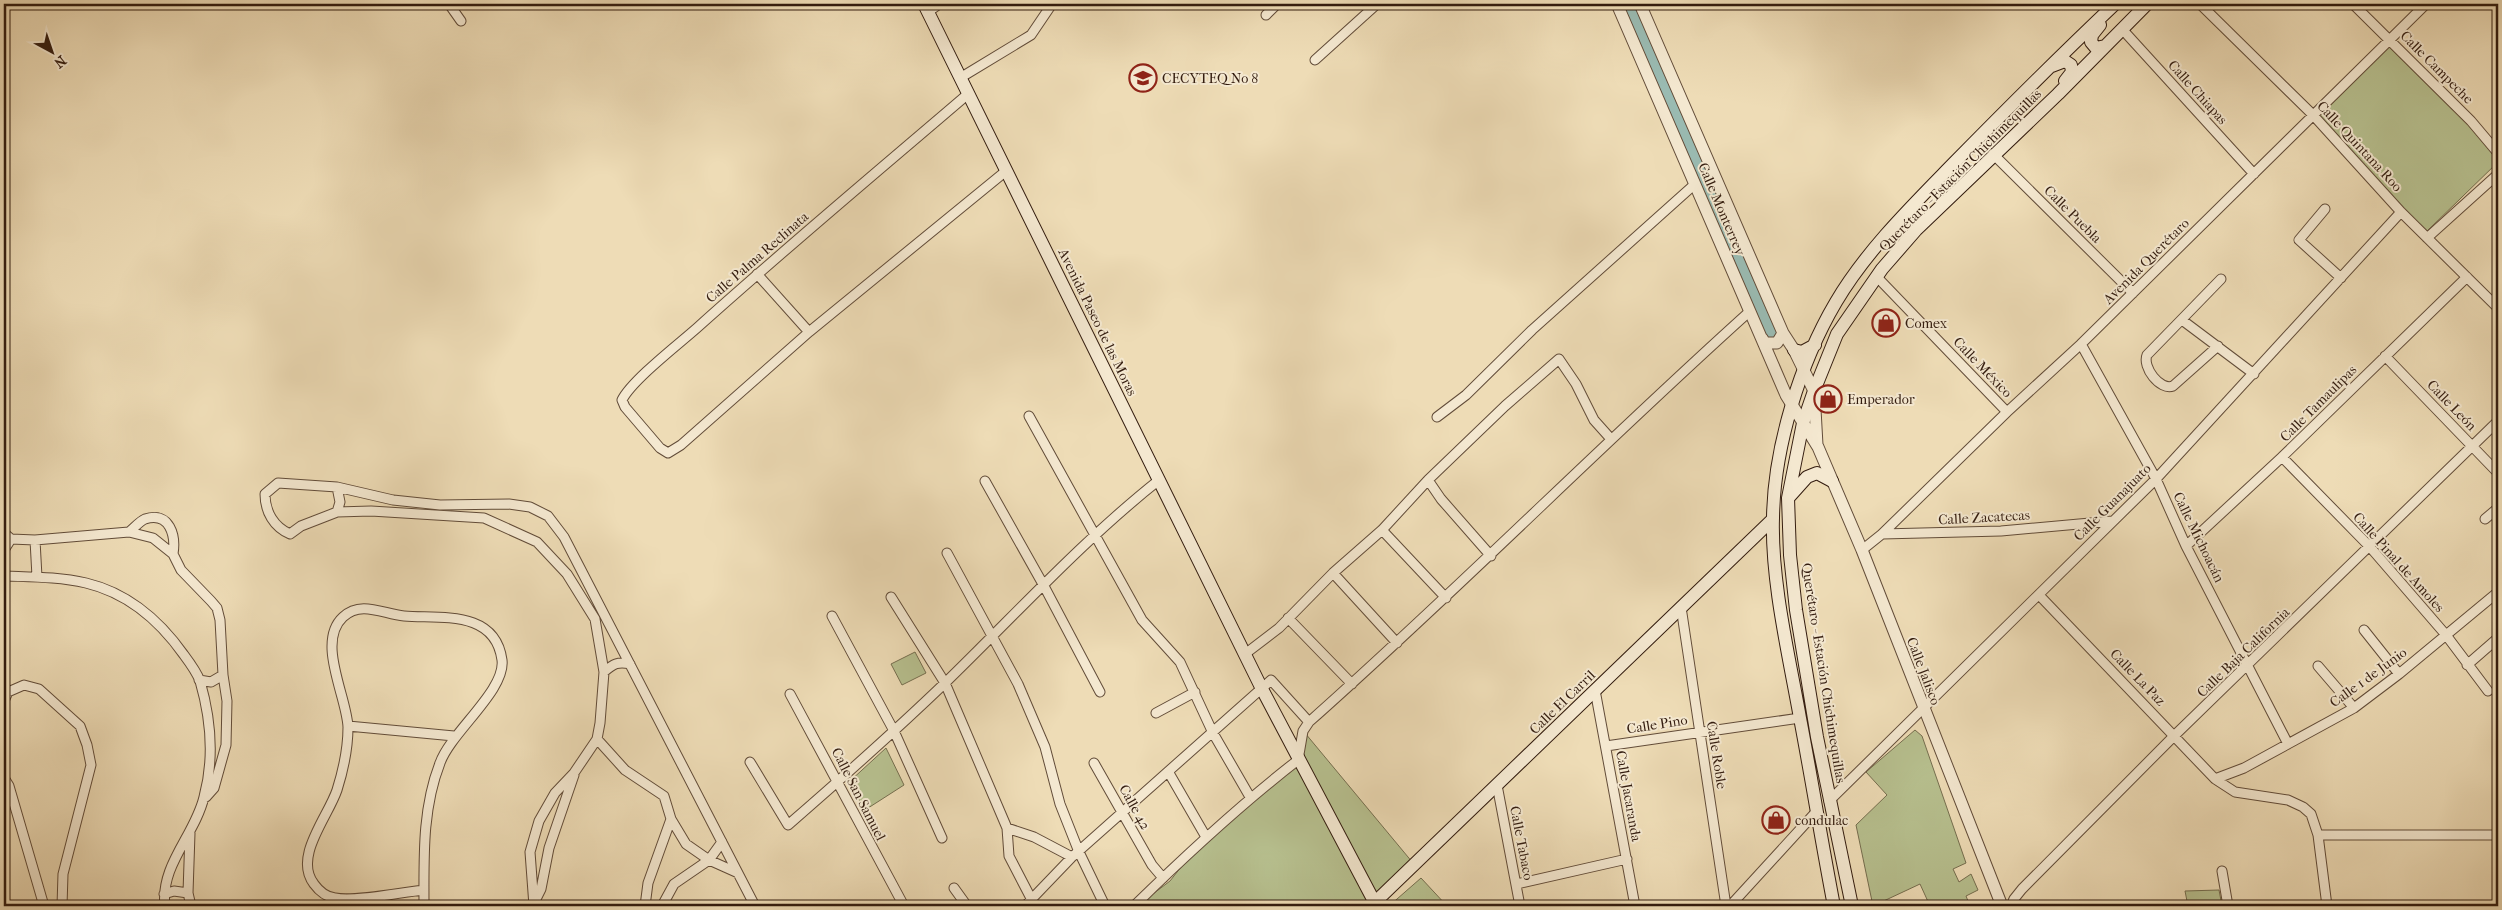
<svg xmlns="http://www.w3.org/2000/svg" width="2502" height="910" viewBox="0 0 2502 910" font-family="'IM FELL French Canon',serif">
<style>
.green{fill:#b7c08f;stroke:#756e4f}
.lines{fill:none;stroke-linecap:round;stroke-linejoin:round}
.canal{stroke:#9abbb2;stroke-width:11}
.minor-casing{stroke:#624c39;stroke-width:11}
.tertiary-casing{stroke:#624c39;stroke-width:13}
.secondary-casing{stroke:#331c0f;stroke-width:14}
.minor{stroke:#f4e8d0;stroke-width:9}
.tertiary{stroke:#f4e8d0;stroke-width:11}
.secondary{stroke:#f4e8d0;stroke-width:12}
.labels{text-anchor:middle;stroke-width:4;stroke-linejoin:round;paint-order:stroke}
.street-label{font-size:14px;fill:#331c0f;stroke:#f4e8d0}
.poi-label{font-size:14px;fill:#331c0f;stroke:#f4e8d0;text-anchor:start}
</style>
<rect width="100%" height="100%" fill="#eedcb6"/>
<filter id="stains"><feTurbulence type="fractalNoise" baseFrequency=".004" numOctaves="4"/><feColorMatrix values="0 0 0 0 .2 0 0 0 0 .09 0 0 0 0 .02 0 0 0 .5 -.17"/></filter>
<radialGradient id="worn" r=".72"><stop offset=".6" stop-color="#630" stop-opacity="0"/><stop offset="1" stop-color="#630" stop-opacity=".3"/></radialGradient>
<!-- green -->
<path class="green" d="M2390,42L2498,153V162L2425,233L2315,116Z
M915,652L926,673L902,685L891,664Z
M1915,730L1922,736L1966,863L1953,869L1959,882L1971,874L1978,890L1966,896L1970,906H1930L1920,884L1873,906L1856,825L1887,795L1866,772Z
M1305,733L1413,863L1377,899L1302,753Z
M886,748L904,785L865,810L849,782Z
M1297,758L1371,904L1368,906H1137L1170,881L1185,862Z
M1421,878L1447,906H1389Z
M2219,890L2222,906H2188L2185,891Z"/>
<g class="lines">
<!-- canal -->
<path class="canal" d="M1628,4L1772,336"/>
<!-- minor casing -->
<g class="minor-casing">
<path id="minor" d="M449,4L461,21
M2200,4L2313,115L2401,212L2498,308
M2353,4L2471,121L2498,153
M928,12L939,4
M1266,15L1277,4
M2122,29L2254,174
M1315,60L1377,4
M960,78L1031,35L1052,4
M968,94C878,171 787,247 698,327C679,344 632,380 622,400L625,407L660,448L668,453L681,445L809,332L1006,171
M1993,154L2133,293
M2325,209L2299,240L2341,278
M2427,238L2498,174
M757,274L809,332
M1876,276L2007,412
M2182,320L2254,374
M2081,344L2156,479L2186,546L2288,744
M2218,346L2173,386C2160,391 2142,367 2147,355L2221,279
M2385,356L2498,473
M1029,416L1142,620L1180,662L1213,733L1250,797
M1437,417L1466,395L1532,330L1695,184
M2282,457L2370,547L2446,635L2488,691
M1428,480L1441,499L1491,556
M985,481L1044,586L1100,692
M337,512L340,502L337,487
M2485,519L2498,508
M1382,530L1446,598
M129,532C134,528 140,521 145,519C170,511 176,536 173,554
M4,533L11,539L35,540L129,532L153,538L173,554L181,570L211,601L217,608L220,620L223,675L227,701L226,745L214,788L206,797
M1882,534L2007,412L2081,344L2426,4
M35,540L37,577
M2186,546L2282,457L2467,277
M4,550L11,539
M1862,550L1882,534L2001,531L2112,521
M947,553L1018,684L1045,747L1060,804L1079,852L1105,906
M4,571L7,576C34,577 60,577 86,583C128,593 160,621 184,655C190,663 197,673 200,681C211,719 214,760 204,797C195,835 160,865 165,906
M1333,573L1397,643
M2039,595L2215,779L2235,792L2288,800L2303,807L2311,814L2318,835L2327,906
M891,597L945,683L1007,828L1009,856L1035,906
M1681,607L1726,906
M832,616L894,731L942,838
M1288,618L1352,684
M2364,630L2399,674
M1245,654L1279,628L1333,573L1382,530L1428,480L1505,406L1559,359L1576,384L1594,420L1611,439
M2467,665L2498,638
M2318,666L2354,708
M604,672C613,664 618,661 630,664
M199,680L211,682L223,675
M1595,690L1635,906
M790,694L904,906
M4,701L8,692L24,685L39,689L80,726L87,745L91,765L63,874L62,906
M1156,713L1195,692
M348,726L454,736
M597,739L625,770L664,796L671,819L686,844L709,860L738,873
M1606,746L1800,718
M750,762L788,825C841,779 894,732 945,683C1015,615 1082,541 1159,480
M1094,763L1152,865L1163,878
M1169,773L1206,837
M4,778L9,786L44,906
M2215,779L2244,768L2354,708L2399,674L2498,592
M1497,785L1520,906
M1829,801L2156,479L2401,212
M1007,828L1034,837L1072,857
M190,833L188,893L191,906
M2318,835H2498
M2222,871L2228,906
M1517,884L1627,859
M954,888L967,906
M164,894L174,891L188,893
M535,901L541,889L549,848L574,775
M424,906C424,858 422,809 440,763C451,732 506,690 502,660C495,609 439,619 404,616C383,614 361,600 343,617C316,642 347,697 348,727C348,748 343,771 337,790C328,817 293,857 314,884C319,891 327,897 335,898C355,902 402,892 424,890
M534,906L530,852L539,821L555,793L574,773L597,739L600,723L604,672L595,619L567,574L537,542L484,518L371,511L337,512L301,526L290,534C274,527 265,512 265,494L278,483L337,487L393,500L440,505L509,504L530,507L548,516L564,537L755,906
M645,906L648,883L671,819
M662,906L674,884L709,860L722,842
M1025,906L1072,857L1271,680L1309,722
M1134,906C1187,854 1240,805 1298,760L1303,731L1309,722C1459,589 1600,446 1749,312
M1730,906L1816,812
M2011,906L2014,899L2022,889L2175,735L2498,421"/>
</g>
<!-- tertiary casing -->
<g class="tertiary-casing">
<path id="tertiary" d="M1617,4L1786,395L1818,447L1862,550L2002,906
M1640,4L1783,333L1794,350L1814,391L1817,445
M1762,338L1765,343H1777L1783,333"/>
</g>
<!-- secondary casing -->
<g class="secondary-casing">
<path id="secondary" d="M924,4L1262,689L1375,903
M2100,25L2092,35L2091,42L2096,48L2105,46
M2052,66L2065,61L2071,65L2072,72L2065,81
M1794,350L1802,352L1815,345
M1790,496L1807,477L1817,473L1832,481
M1371,906L1773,519
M1834,906C1822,844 1812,781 1800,718C1789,656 1771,581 1773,518C1774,447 1800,363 1836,302C1866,251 1912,206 1953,164C2006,110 2060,56 2115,4
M1852,906L1817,737L1796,610L1790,555L1788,498L1803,423L1814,391L1837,334L1882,269L1916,230L2058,94L2147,4"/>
</g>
<!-- minor -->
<use href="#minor" class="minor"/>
<!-- tertiary -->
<use href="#tertiary" class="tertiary"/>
<!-- secondary -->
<use href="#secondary" class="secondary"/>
</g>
<!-- icons -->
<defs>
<g id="school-ring" transform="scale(1.4375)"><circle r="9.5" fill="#f4e8d0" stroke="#8f2418" stroke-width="1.5"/><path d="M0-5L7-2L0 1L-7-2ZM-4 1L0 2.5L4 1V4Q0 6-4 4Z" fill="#8f2418"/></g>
<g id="shop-ring" transform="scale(1.4375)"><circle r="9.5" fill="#f4e8d0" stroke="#8f2418" stroke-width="1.5"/><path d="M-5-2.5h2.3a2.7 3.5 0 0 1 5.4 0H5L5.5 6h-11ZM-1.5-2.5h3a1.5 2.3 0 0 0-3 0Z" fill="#8f2418"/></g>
</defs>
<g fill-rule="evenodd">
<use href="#school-ring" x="1143" y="78"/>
<use href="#shop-ring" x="1886" y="323"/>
<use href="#shop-ring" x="1828" y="399"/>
<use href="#shop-ring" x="1776" y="820"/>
</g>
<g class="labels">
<!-- street labels -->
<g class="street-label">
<text transform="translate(2437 67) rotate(45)" y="5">Calle Campeche</text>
<text transform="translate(2198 92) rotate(48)" y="5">Calle Chiapas</text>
<text transform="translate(2360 146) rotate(47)" y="5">Calle Quintana Roo</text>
<text transform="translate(1960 170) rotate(-45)" y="5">Querétaro - Estación Chichimequillas</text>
<text transform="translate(1722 209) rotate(67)" y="5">Calle Monterrey</text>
<text transform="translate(2073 214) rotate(45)" y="5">Calle Puebla</text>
<text transform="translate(757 257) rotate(-41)" y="5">Calle Palma Reclinata</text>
<text transform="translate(2146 261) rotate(-45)" y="5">Avenida Querétaro</text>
<text transform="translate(1098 322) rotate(64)" y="5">Avenida Paseo de las Moras</text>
<text transform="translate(1983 367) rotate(46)" y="5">Calle México</text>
<text transform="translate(2318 403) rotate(-45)" y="5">Calle Tamaulipas</text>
<text transform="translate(2452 405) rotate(46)" y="5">Calle León</text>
<text transform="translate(2112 502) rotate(-45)" y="5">Calle Guanajuato</text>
<text transform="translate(1984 517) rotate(-3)" y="5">Calle Zacatecas</text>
<text transform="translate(2199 537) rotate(64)" y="5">Calle Michoacán</text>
<text transform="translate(2399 562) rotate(48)" y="5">Calle Pinal de Amoles</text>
<text transform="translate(2243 652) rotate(-44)" y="5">Calle Baja California</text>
<text transform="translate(1924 671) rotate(69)" y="5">Calle Jalisco</text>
<text transform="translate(1824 673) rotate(81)" y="5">Querétaro - Estación Chichimequillas</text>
<text transform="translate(2138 677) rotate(46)" y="5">Calle La Paz</text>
<text transform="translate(2368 677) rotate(-36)" y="5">Calle 1 de Junio</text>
<text transform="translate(1562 702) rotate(-44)" y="5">Calle El Carril</text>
<text transform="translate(1657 724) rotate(-9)" y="5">Calle Pino</text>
<text transform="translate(1717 755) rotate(81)" y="5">Calle Roble</text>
<text transform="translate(859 794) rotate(63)" y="5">Calle San Samuel</text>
<text transform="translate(1629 796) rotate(80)" y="5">Calle Jacaranda</text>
<text transform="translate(1135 807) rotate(61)" y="5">Calle 42</text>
<text transform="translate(1522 843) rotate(79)" y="5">Calle Tabaco</text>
</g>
<!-- poi labels -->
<g class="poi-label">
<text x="1162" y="83">CECYTEQ No 8</text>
<text x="1905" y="328">Comex</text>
<text x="1847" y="404">Emperador</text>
<text x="1795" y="825">condulac</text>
</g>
</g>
<!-- margin -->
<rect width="2502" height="910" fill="none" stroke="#eedcb6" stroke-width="20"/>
<rect x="5" y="5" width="2492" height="900" fill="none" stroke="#331c0f" stroke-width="2.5"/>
<rect x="10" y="10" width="2482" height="890" fill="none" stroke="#331c0f"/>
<!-- north arrow -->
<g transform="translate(52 52) rotate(140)" stroke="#f4e8d0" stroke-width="4" paint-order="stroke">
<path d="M0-4L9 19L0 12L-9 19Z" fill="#331c0f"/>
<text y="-8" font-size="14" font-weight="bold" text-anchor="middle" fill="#331c0f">N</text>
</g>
<rect width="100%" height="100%" filter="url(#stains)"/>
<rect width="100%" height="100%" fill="url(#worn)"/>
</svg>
